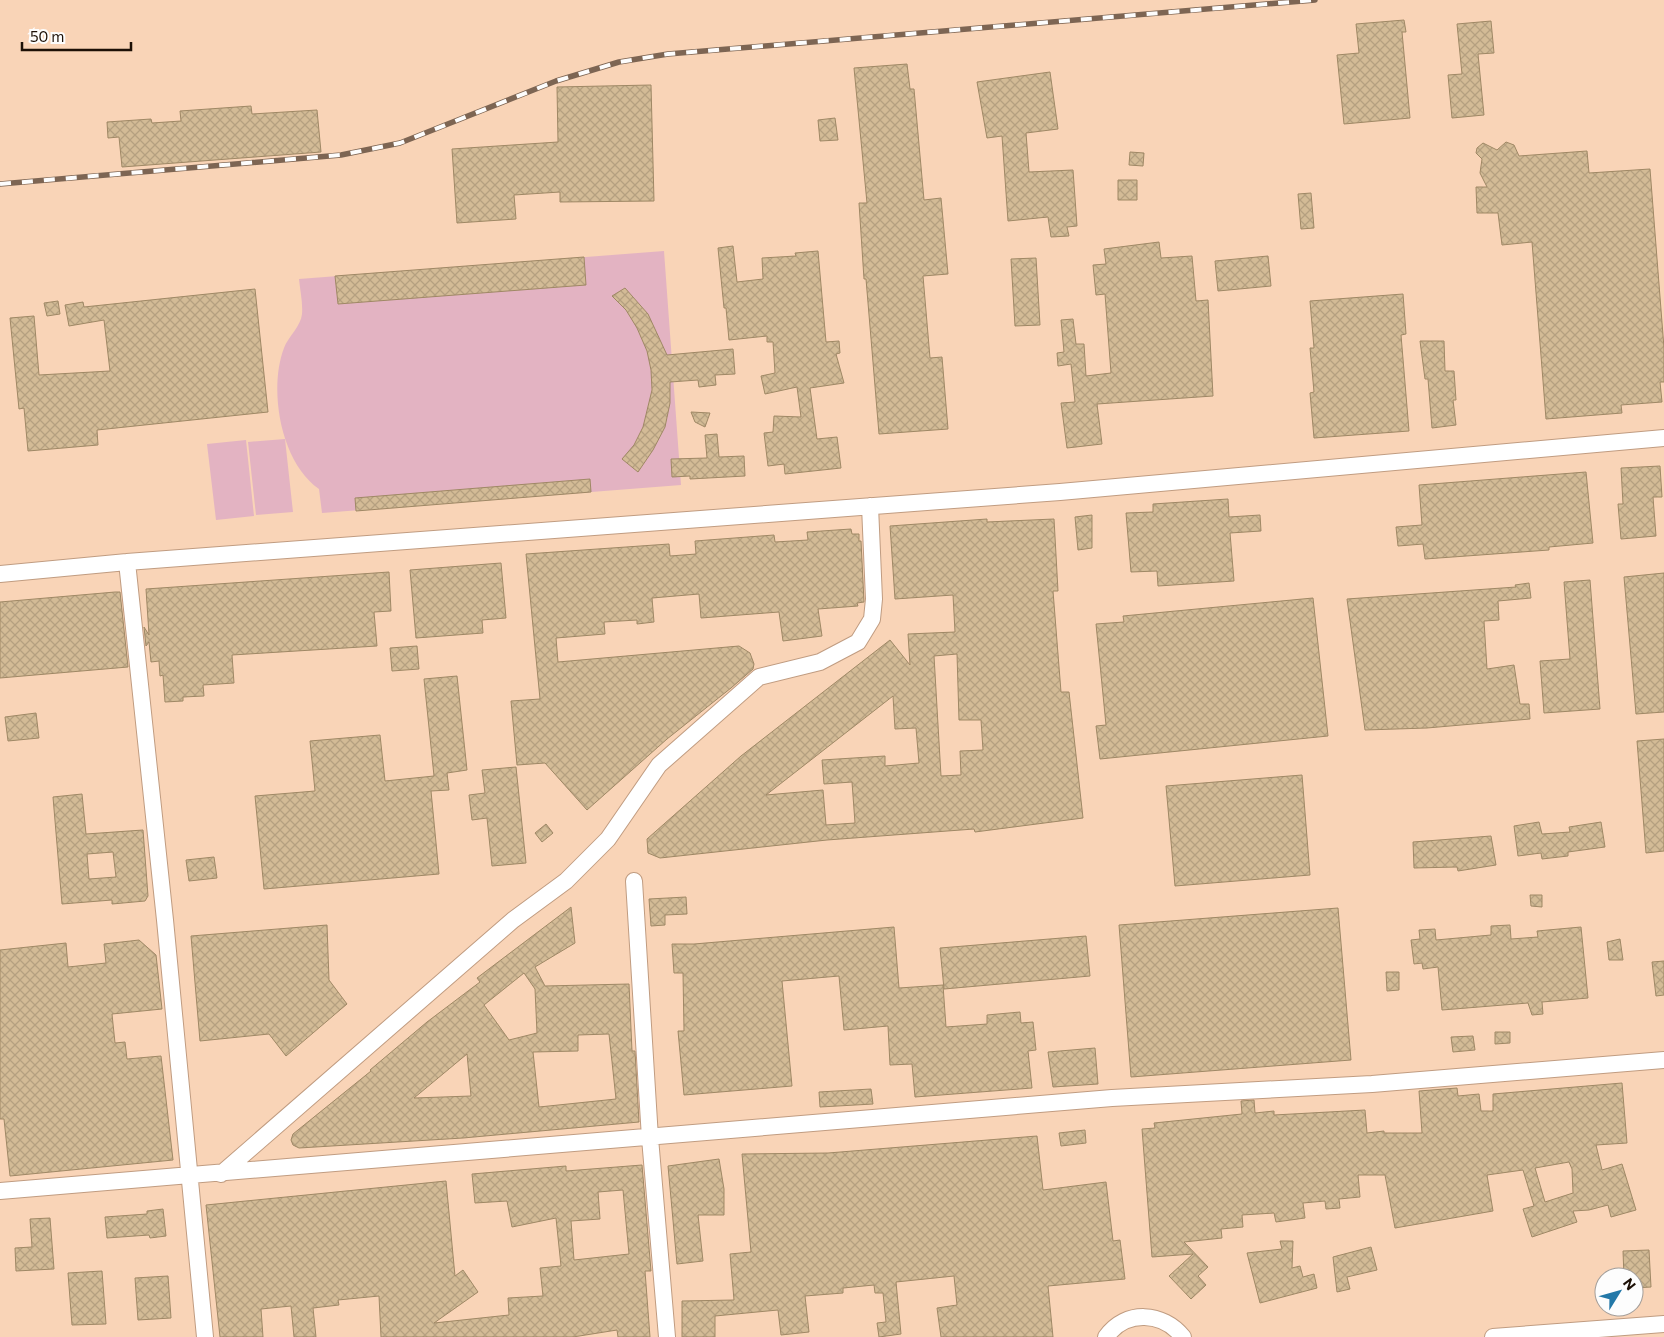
<svg xmlns="http://www.w3.org/2000/svg" width="1664" height="1337" viewBox="0 0 1664 1337" font-family="Commissioner,sans-serif">
<style>
.garden{fill:#e3b3c2}
.building{fill:url(#building-cross-hatch);stroke:#9f8865;fill-rule:evenodd}
.lines{fill:none;stroke-linecap:round;stroke-linejoin:round}
.minor-casing{stroke:#c09c81;stroke-width:18}
.minor{stroke:#fff;stroke-width:16}
.rail-casing{stroke:#7d6553;stroke-width:5.5}
.rail{stroke:#fdfdfd;stroke-width:4;stroke-dasharray:11;stroke-linecap:butt}
</style>
<defs>
<pattern id="building-cross-hatch" width="8" height="8" patternUnits="userSpaceOnUse" patternTransform="scale(1.25)"><rect width="8" height="8" fill="#d3bb96"/><path d="M0 0l8 8M0 8l8-8" fill="none" stroke="#b5a080"/></pattern>
</defs>
<rect width="100%" height="100%" fill="#f9d4b7"/>
<!-- garden -->
<path class="garden" d="M664,251L681,485L322,513L319,489C281,463 268,390 284,348C288,337 301,326 302,314C303,303 300,290 299,279Z
M285,439L293,512L256,515L248,442Z
M246,440L254,516L216,520L207,444Z"/>
<!-- building -->
<path class="building" d="M1404,20L1406,32H1402L1410,118L1344,124L1337,55L1359,53L1356,24Z
M1491,21L1494,53L1478,54L1484,115L1452,118L1448,75L1462,74L1457,24Z
M907,64L910,89H914L924,200L941,198L948,274L923,276L930,358L942,357L948,429L879,434L866,279H864L859,203H867L854,68Z
M1050,72L1058,129L1026,133L1029,172L1073,170L1077,226L1067,227L1069,236L1051,237L1048,217L1008,221L1002,136L987,138L977,82Z
M651,85L654,201L560,202V192L514,195L516,219L457,223L452,149L558,142L557,87Z
M251,106L252,114L317,110L321,152L122,167L119,137L108,138L107,122L151,119L152,123L181,121L180,111Z
M835,118L838,140L820,141L818,120Z
M1506,142L1514,145L1519,156L1587,151L1589,173L1650,169L1664,348V382H1660L1662,402L1621,405L1622,413L1546,419L1532,242L1502,245L1498,213H1477L1476,187H1487L1480,173L1482,159L1476,153L1477,148L1483,143L1497,150Z
M1130,152L1144,153L1143,166L1129,165Z
M1118,180H1137V200H1118Z
M1311,193L1314,228L1301,229L1298,194Z
M1159,242L1161,258L1192,256L1196,301L1208,300L1213,396L1097,404L1102,444L1067,448L1061,403L1075,402L1071,364L1058,366L1057,353L1064,352L1061,320L1073,319L1076,344H1084L1086,376L1111,373L1105,294L1096,295L1093,265L1106,264L1104,249Z
M733,246L737,282L763,279L762,258L796,256L795,253L818,251L826,342L839,341L840,353L836,354L844,383L810,388L817,439L837,437L841,468L785,474L784,464L768,466L764,433L773,432L774,416L801,417L797,387L765,394L761,376L775,373L773,342H767V336L729,340L726,308H724L718,248Z
M1268,256L1271,286L1218,291L1215,261Z
M584,257L586,285L338,304L335,276Z
M1036,258L1040,325L1015,326L1011,259Z
M625,288L648,314L667,355L733,349L735,374L715,375L716,385L699,387L698,380L670,382V403L665,427L653,450L638,472L622,459L634,445L643,427L652,390L651,370L647,351L637,328L626,310L612,296Z
M255,289L268,412L97,430L98,445L28,451L24,408L19,409L10,318L34,316L39,375L110,371L104,320L69,326L65,305L83,302L84,307Z
M1403,294L1406,334L1401,335L1409,431L1314,438L1310,393L1314,392L1310,348H1314L1310,301Z
M58,301L60,314L47,316L44,303Z
M1420,341H1444L1445,371H1454L1456,400H1453L1456,425L1432,428L1428,379H1425Z
M691,412L710,413L705,427L695,422Z
M717,434L719,457L744,456L745,476L690,479V476L672,477L671,459L707,458L705,435Z
M1660,466L1662,497H1653L1656,536L1621,539L1618,504H1623L1621,468Z
M1586,472L1593,543L1549,547V550L1425,559L1423,544L1398,546L1396,527L1422,525L1419,485Z
M590,479L591,492L356,511L355,498Z
M1228,499L1229,517L1260,515L1261,531L1230,533L1234,581L1158,586L1157,571L1131,572L1126,513L1153,512V504Z
M1092,515V548L1078,550L1075,517Z
M987,519V522L1054,519L1058,591H1053L1061,692H1069L1083,818L975,832L974,829L827,840L660,858L648,853L647,839L741,756L890,640L910,665L908,634L955,632L953,595L895,599L890,526ZM957,654L959,720H981L983,750L960,751L961,775L941,776L934,656ZM893,696L895,729L916,728L919,763L885,766V756L822,760L824,784L852,782L855,823L826,825L823,790L766,795Z
M851,529L852,534H859V541H861L864,602L857,603L858,606L818,609L822,636L783,641L779,612L701,618L699,594L652,598L654,622L637,624V620L604,622L605,634L556,638L558,662L739,646L750,653L754,664L753,669L731,688L667,739L587,810L545,763L517,765L511,701L540,699L526,554L669,544L670,556L696,554L695,541L774,535L775,542L808,540L807,532Z
M501,563L506,618L482,620L483,633L416,638L410,570Z
M389,572L391,611L374,612L377,646L232,655L234,683L203,685L204,696L183,697V701L165,702L163,675L160,676L159,661L151,662L149,642L146,646L144,627L149,635L146,589Z
M1664,573V712L1636,714L1624,577Z
M1590,580L1600,709L1544,713L1540,661L1570,659L1564,582Z
M1529,583L1531,598L1498,601L1499,620L1484,621L1487,669L1514,665L1520,704H1529L1530,719L1427,728L1365,730L1347,599L1516,587L1515,585Z
M115,592H120L128,667L0,678V602Z
M1313,598L1328,736L1100,759L1096,726L1106,725L1096,624L1124,622L1123,616Z
M417,646L419,669L392,671L390,648Z
M457,676L467,770L447,773L449,790L431,791L439,874L264,889L255,796L315,791L310,741L380,735L385,781L434,776L424,679Z
M36,713L39,738L8,741L5,717Z
M1664,739V851L1646,853L1637,741Z
M516,767L526,863L492,866L487,818L472,820L469,795L485,793L482,770Z
M1302,775L1310,875L1175,886L1166,786Z
M82,794L86,834L143,830L148,896L145,901L112,904V900L62,904L53,797ZM113,852L116,877L89,879L87,854Z
M1539,822L1542,834L1570,832L1569,827L1601,822L1605,847L1568,852V856L1542,859L1541,853L1518,856L1514,826Z
M546,824L553,833L542,842L535,833Z
M1491,836L1496,865L1458,871L1457,867L1414,868L1413,842Z
M214,857L217,878L189,881L186,860Z
M1530,895H1542V907L1531,906Z
M686,897L687,914L665,915V925L651,926L649,899Z
M571,907L575,943L535,967L545,986L629,984L632,1051H635L639,1122L463,1138L299,1148L293,1145L291,1140L293,1134L371,1071L370,1070L427,1022L480,982L477,978ZM524,973L535,989L537,1033L509,1040L484,1005ZM609,1034L616,1099L539,1107L533,1052L578,1051V1035ZM467,1054L471,1096L414,1098Z
M1338,908L1351,1060L1131,1077L1119,925Z
M327,925L329,980L347,1004L286,1056L269,1034L200,1041L191,936Z
M1510,925L1511,939L1538,937L1537,931L1581,927L1588,998L1542,1002L1543,1014L1532,1015L1528,1003L1442,1010L1438,967L1423,969L1422,963L1414,964L1411,940L1420,939L1419,930L1435,929L1436,940L1491,935V926Z
M894,927L899,988L943,985L946,1027L987,1024V1015L1020,1012L1021,1023L1033,1022L1036,1050L1028,1051L1032,1088L915,1097L912,1064L890,1065L888,1026L844,1030L839,976L782,981L792,1086L684,1095L678,1031H684L683,973H674L672,944H694Z
M1086,936L1090,976L944,989L940,948Z
M1620,939L1623,960H1609L1607,942Z
M139,940L156,955L162,1009L112,1014L115,1043L125,1042L127,1059L161,1056L173,1160L10,1176L4,1119H0V950L66,943L68,967L106,963L104,944Z
M1664,961V995L1656,996L1652,962Z
M1386,972H1399V990L1387,991Z
M1495,1032H1510V1043L1495,1044Z
M1473,1036L1475,1050L1453,1052L1451,1037Z
M1095,1048L1098,1084L1053,1087L1048,1052Z
M1622,1083L1627,1143L1596,1145L1602,1170L1622,1164L1636,1210L1611,1217L1608,1205L1589,1210L1573,1211L1577,1222L1532,1237L1523,1209L1534,1206L1523,1170L1487,1175L1493,1211L1395,1228L1385,1175H1358L1360,1197L1339,1199L1340,1208L1326,1209L1325,1201L1303,1203L1305,1218L1276,1222L1274,1213L1242,1215L1243,1227L1221,1229L1222,1238L1184,1242L1208,1267L1198,1276L1206,1285L1191,1299L1169,1276L1193,1254L1152,1257L1142,1129L1155,1128L1154,1123L1242,1114L1241,1101L1254,1100L1255,1113L1274,1111V1115L1365,1110L1367,1133L1384,1131V1133H1422L1419,1091L1457,1088L1458,1096L1479,1094L1481,1111H1493V1094ZM1569,1162L1572,1169L1573,1193L1545,1202L1535,1168Z
M871,1089L873,1104L820,1107L819,1092Z
M1085,1130L1086,1143L1061,1146L1059,1133Z
M1037,1136L1043,1190L1106,1182L1113,1241L1120,1240L1125,1279L1048,1286L1053,1337H941L937,1308L957,1305L954,1276L896,1282L901,1334L879,1337L877,1323L886,1322L883,1293H875L874,1285L843,1288V1293L805,1296L809,1332L781,1335L778,1310L715,1316V1337H682V1301L734,1300L730,1254L751,1252L742,1154L828,1153Z
M719,1159L724,1189V1215H698L703,1261L677,1264L668,1166Z
M642,1165L651,1271H645L650,1337H618L617,1330L573,1337H381L379,1296L338,1300L339,1305L313,1308L316,1337H294L291,1306L261,1309L263,1337H220L206,1205L446,1181L455,1276L463,1270L478,1292L434,1323L509,1315L508,1298L543,1296L540,1268L561,1266L556,1218L512,1227L507,1201L475,1203L472,1174L566,1166V1171ZM623,1190L629,1254L574,1260L571,1221L600,1219L598,1192Z
M163,1209L166,1236L150,1238L149,1235L107,1238L105,1217L147,1214V1211Z
M50,1218L54,1269L16,1271L15,1248L32,1247L30,1219Z
M1280,1241H1293L1292,1268L1300,1266L1303,1277L1314,1274L1317,1288L1260,1303L1247,1253L1282,1249Z
M1371,1247L1377,1270L1347,1277L1350,1289L1337,1292L1333,1257Z
M1649,1250L1651,1287L1634,1288V1277H1624L1623,1251Z
M102,1271L106,1324L72,1325L68,1273Z
M168,1276L171,1318L138,1320L135,1278Z"/>
<g class="lines">
<!-- minor casing -->
<g class="minor-casing">
<path id="minor" d="M127,562L165,920L205,1337
M0,574L127,562L1060,492L1664,438
M634,881L650,1138L667,1337
M221,1174L513,920L566,881L608,839L659,765L759,677L820,662L858,642L872,619L874,599L870,506
M0,1191L1112,1098L1372,1084L1664,1060
M1106,1337C1126,1309 1163,1312 1183,1337
M1493,1337L1664,1324"/>
</g>
<!-- minor -->
<use href="#minor" class="minor"/>
<!-- rail casing -->
<g class="rail-casing">
<path id="rail" d="M0,184L341,155L400,143L556,81L619,62L668,54L1315,0"/>
</g>
<!-- rail -->
<use href="#rail" class="rail"/>
</g>
<!-- north arrow -->
<g transform="translate(1619 1292) rotate(53)"><circle r="24" fill="#fdfdfd" stroke="#a39e9a"/>
<path d="M0-4L9 19L0 12L-9 19Z" fill="#2378a8"/>
<text y="-8" font-size="14" font-weight="bold" text-anchor="middle" fill="#1d1006">N</text>
</g>
<!-- scale -->
<path d="M22 42v8h109v-8" fill="none" stroke="#1d1006" stroke-width="2.5"/>
<text x="30" y="42" font-size="15" fill="#1d1006" stroke="#fdfdfd" stroke-width="4" paint-order="stroke">50 m</text>
</svg>
